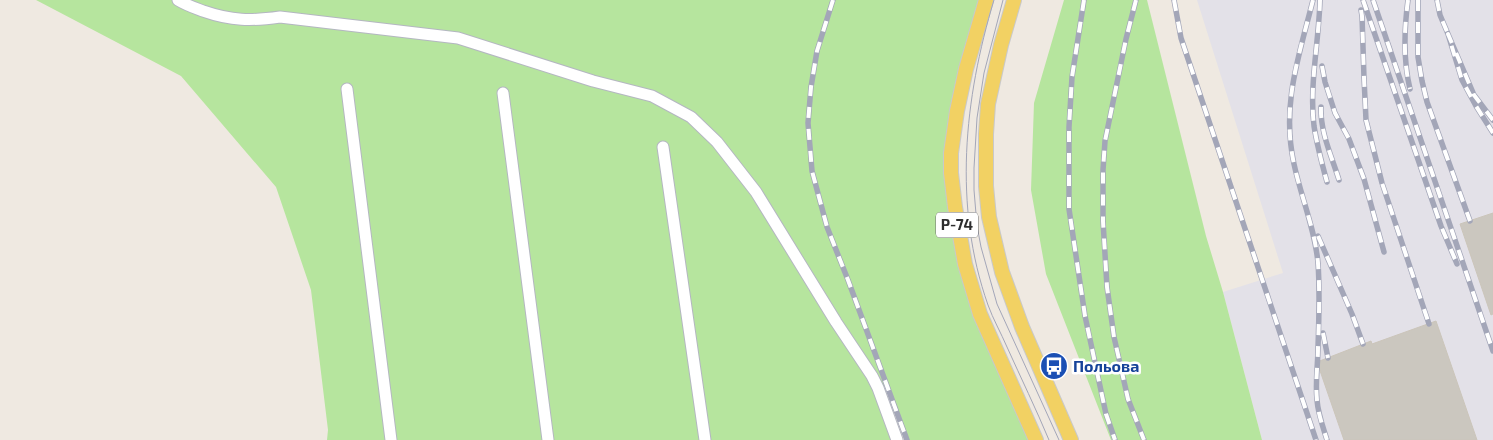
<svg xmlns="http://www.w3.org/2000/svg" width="1493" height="440" viewBox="0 0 1493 440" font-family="'Exo 2',sans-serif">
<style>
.industrial{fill:#e3e1e8}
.green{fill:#b6e59e}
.building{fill:#cbc7bf;stroke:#cbc5ba}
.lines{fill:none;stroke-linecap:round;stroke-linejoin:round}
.minor-casing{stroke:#b4b7c1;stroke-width:13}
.major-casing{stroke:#c9c9c9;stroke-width:16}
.minor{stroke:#fff;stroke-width:11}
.major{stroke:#f2d163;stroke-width:14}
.tram{stroke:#a3a6b8;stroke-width:1}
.rail-casing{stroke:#a3a6b8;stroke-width:5.5}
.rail{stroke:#fff;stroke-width:4;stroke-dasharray:11;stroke-linecap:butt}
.labels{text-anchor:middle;stroke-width:5;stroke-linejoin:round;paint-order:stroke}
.shield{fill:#fff;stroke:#6d6d6d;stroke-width:1}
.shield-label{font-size:15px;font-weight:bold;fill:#2e2e2e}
.transit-label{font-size:16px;font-weight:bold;fill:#164399;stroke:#fff;text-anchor:start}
</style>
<rect width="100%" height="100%" fill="#efe9e1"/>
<!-- industrial -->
<path class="industrial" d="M1197,0H1493V440H1262L1223,292L1283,273Z"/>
<!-- green -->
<path class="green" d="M36,0H986L951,153L965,264L1036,440H907L886,386L879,388L897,440H327L328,430L311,290L276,187L181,76Z
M1064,0H1147L1206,236L1223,292L1262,440H1111L1046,274L1031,190L1034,103Z"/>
<!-- building -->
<path class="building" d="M1493,213V314L1491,315L1460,224Z
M1436,321L1477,440H1344L1317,362L1371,341L1372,344Z"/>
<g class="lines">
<!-- minor casing -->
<g class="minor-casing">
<path id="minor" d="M178,0C186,5 195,8 203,11C232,21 251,21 280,17L458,38L593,81L652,96L691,117L717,142L756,192L836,322L872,376L878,388L897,440
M347,89L391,440
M503,93L548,440
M663,147L705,440"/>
</g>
<!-- major casing -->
<g class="major-casing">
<path id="major" d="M986,0L966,69L957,111L951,153V173L955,207L965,264L980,314L1036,440
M1014,0L1001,45L988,104L986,134V186L989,217L1002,272L1022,327L1071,440"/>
</g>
<!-- minor -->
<use href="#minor" class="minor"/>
<!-- major -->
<use href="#major" class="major"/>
<!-- tram -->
<path class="tram" d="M994,0C964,99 953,206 988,305C993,319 1001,333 1007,347C1021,378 1036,409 1049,440
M1003,0L984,73L977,118L974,168V190L977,226L981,247L997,304L1059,440"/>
<!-- rail casing -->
<g class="rail-casing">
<path id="rail" d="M833,0L817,51L811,87L808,123L812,171L827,227L848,280L907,440
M1084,0L1072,77L1069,127V209L1085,316L1106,414L1115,440
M1136,0L1126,39L1105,141L1103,170V221L1107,287L1114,337L1128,399L1144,440
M1174,0L1181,38L1316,440
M1313,0C1299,56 1281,105 1294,164C1301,197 1315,229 1318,263C1320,291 1319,319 1318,347C1318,364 1315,382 1317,400C1318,414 1323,427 1327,440
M1320,0C1319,41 1309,86 1314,126C1317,145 1322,164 1327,182
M1363,0L1441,226L1457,264
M1373,0L1493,351
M1408,0C1404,30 1403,60 1410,89
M1418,0V57L1422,81L1427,102L1470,221
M1437,0L1440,15L1448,34
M1361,10L1362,16L1364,78L1366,120L1382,183L1429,324
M1322,66L1325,82L1335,113L1349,139L1364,179L1384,252
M1321,107C1320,132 1332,157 1339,180
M1493,120L1474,95L1448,34L1462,80L1476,106L1493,133
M1318,236L1352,314L1363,344
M1323,333L1328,358"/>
</g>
<!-- rail -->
<use href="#rail" class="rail"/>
</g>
<!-- icons -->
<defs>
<g id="bus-disc" transform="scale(1.4375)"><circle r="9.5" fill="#1a4fb4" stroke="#fff"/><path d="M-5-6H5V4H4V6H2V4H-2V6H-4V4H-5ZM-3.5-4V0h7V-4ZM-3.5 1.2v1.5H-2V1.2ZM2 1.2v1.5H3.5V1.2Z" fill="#fff"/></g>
</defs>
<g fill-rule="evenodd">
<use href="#bus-disc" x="1054" y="366"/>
</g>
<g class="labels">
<!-- shield labels -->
<rect class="shield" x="936" y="212.5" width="42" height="25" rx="4"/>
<g class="shield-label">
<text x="957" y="230">Р-74</text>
</g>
<!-- transit labels -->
<g class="transit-label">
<text x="1073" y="372">Польова</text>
</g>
</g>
</svg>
